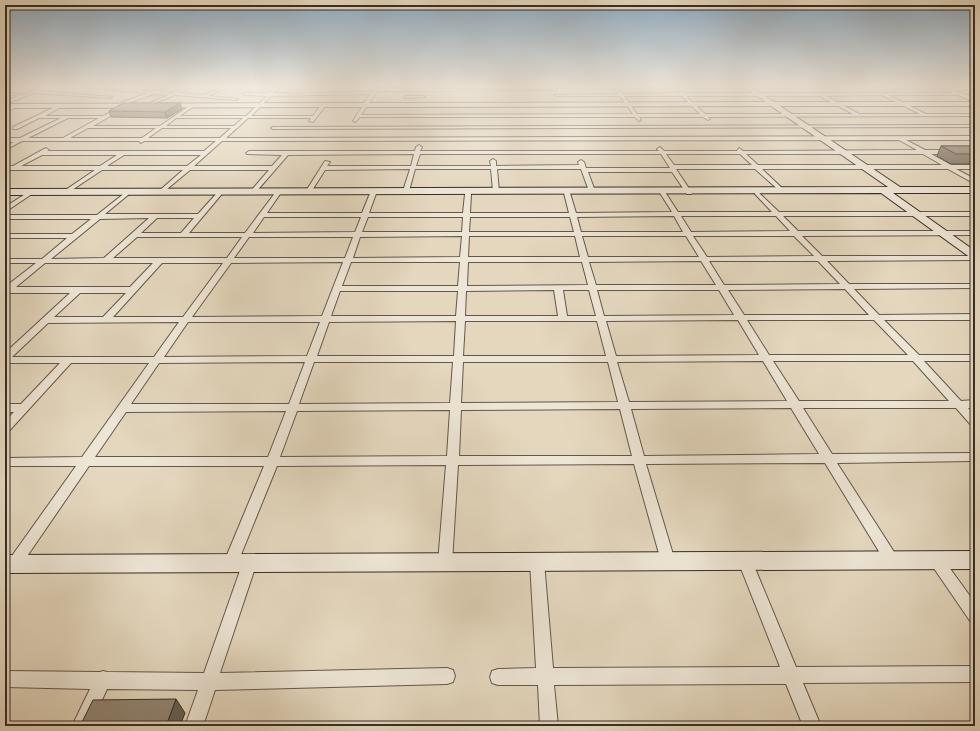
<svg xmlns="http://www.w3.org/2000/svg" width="980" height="731" viewBox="0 0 980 731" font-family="'IM FELL English',serif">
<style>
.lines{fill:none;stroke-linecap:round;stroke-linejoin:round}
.street-casing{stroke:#63584c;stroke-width:2}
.secondary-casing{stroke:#382e26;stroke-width:2}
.street{fill:#ede5d5;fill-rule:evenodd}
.secondary{fill:#ede5d5;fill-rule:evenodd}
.wall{fill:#7d7365;stroke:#382e26}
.shaded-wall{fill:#665e52;stroke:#382e26}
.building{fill:#918675;stroke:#382e26}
</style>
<rect width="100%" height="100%" fill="#e4d7be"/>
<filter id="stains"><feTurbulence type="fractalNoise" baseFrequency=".005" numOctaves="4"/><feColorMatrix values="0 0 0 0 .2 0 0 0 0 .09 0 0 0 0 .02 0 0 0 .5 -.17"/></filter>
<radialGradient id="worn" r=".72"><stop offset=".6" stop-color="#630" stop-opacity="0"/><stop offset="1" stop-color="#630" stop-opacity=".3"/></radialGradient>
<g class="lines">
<!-- street casing -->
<g class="street-casing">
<path id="street" d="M23,86H52L40,91L112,97L110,98L34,93L5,104V102L18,96L5,94V92L23,95L41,88Z
M74,86L153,91L172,86L159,92L173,93L190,86H194L179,93L204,95L226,86H230L208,96L238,99L236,100L175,95L147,106V104L169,95L154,94L120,106L118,104L148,93Z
M277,86H281L274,93L303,94L310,86H314L308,93L372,92L376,88L557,90L377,91L361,115L633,114L620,96H556L554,95L618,94L616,90L618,89L623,94L679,93L678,92L680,91L684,93H960L961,95H888L926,114H975V116L708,117L710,119L708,120L703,117H639L641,120L639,121L635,117H360L355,122L353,121L370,94L271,96L251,116H313L322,104L326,105L313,122L309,121L311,118H248L226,138L975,136V140H906L925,150H975V154H931L951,165H975V169H956L975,179V184L948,169H762L783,189V191L781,192L755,169H676L692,193L691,194H687L672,172H588L595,191L592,193L589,191L581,169H497L499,191L496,193L493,191L491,169H415L409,191L406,193L403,191L410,169L325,170L311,192L309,193L306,191L325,161L330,162L327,166H411L414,154L288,155L255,193L253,194L250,192L269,170H190L161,194L159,193V191L183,170H102L66,194L63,192L64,191L95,170H5V166H13L46,148L49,150L47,151H204L216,141H144L141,143L139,141H22L5,150V146L14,142H5V138H20L61,118H39L17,129H13V127L59,105L63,106L45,116H103L121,107L123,109L93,126H160L192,104L194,106L180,116H246L267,96L244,95L243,93H269ZM624,96H682L700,114H637ZM686,96H820L853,114H705ZM826,96L882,95L920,114H859ZM68,118H99L63,138H28ZM176,118H243L234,126H166ZM88,128H156L142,138H70ZM162,128H231L220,138H148ZM899,140L917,150L743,151L739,148L737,151H664L660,147L657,149L659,151H420L422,147L419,145L416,147L415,151H249L246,153L247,154L282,155L272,166H194L222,141ZM420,154H661L670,168H586L584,162L581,160L578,162L579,165L496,166V161L493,159L490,161L491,166H416ZM666,154H740L752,165H674ZM746,154H923L942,165H758ZM42,155H117L100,166H21ZM124,155H201L187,166H107Z
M553,86H942L552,88Z
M951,88H975V90H950Z
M406,96H423L425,97L405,98Z
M16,105L20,106L5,112V109Z
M975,125V127L273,129L271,128L273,127Z
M374,189L377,191L369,213H463L465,194L468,192L471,194L470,213H569L564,193L567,191L570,193L576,213L672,212L660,193L663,191L665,192L678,212H772L755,194V192L757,191L779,212H975V216H783L798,231H975V235L802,236L822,256H975V260L827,261L849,284H975V288L854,289L879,315L975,314V320H884L919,355H975V361H924L961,401L975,400V408H968L975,415V426L971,425L956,408H803L832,454L975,453V461L837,463L896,555L898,559L896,563L891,565L886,563L825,463L646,464L675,561L673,565L668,567L663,565L661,561L634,464L458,465L452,563L450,567L445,569L440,567L438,563L446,465L277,466L238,562L236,566L231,568L226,566L224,562L264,466H89L19,568L14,570L9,568L7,564L9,560L76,466H5V458L82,457L149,363H71L9,431L5,432V421L14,412H5V404H21L60,363H5V353L70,293H10L5,295V287L36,263H5V259H42L67,238H5V234H72L91,219H5V215H97L126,192L128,193V195L105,214H198L217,193H221V195L189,233H245L275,193L280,194L267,213H362L371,191ZM674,216L683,232H581L577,217ZM681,216H776L790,231L691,232ZM264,217H361L355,232L253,233ZM368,217H463L462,232H362ZM470,217H570L574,232H469ZM149,218L104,258L51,259L100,219ZM157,218H194L181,233H141ZM462,236L460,257L353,258L360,237ZM469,236H575L580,257H468ZM582,236H686L699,257H588ZM693,236H794L814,256L707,257ZM137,237H242L227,258H113ZM249,237H353L345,258H234ZM701,261L716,285H596L589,262ZM709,261H818L840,284L724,285ZM343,262L322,316L192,317L231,263ZM351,262H460L458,286H342ZM468,262H582L588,285L467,286ZM45,263H153L130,287H16ZM162,263H223L183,317H113ZM845,289L869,315H744L728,290ZM554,290L558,316H465L466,291ZM563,290H589L596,316H567ZM597,290H719L734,315L604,316ZM340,291H458L456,316H331ZM80,293H126L103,317H54ZM738,320L759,355L616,356L606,321ZM747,320H874L908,355H769ZM456,321L454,356H317L329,322ZM465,321H597L606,356H463ZM179,322L154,357H12L48,323ZM188,322H320L307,356L164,357ZM763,361L787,401L629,402L617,362ZM773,361H913L949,401H799ZM305,362L289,404H131L159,363ZM314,362H453L450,403L299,404ZM463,362H608L618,402L461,403ZM791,408L819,454L644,456L631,409ZM620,409L632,456H459L461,410ZM450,410L447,456L280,457L297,411ZM286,411L268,457H95L126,412Z
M30,191L35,192L5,212V207Z
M936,554L941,556L975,603V623L970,621L931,564L929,560L931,556Z
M745,555L750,557L752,561L796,667L975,666V682L803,683L821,726H803L786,684L554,685L558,726H540L538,685H498L492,683L490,677L492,671L498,669L536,668L530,562L532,558L537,556L542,558L544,562L553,668L780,667L738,561L740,557Z
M250,556L255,558L257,562L220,673L447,668L453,670L455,676L453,682L447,684L215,690L203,726H185L198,690L107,689L90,726H72L90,689L5,687V671L100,672L103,671L107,672L204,673L243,562L245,558Z"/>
</g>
<!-- secondary casing -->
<g class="secondary-casing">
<path id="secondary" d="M743,86H749L774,102H975V106H780L900,187H975V193H893L975,251V259L971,258L881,193L5,195V189L888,187L771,106L5,108V104L766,102Z
M936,86H943L975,98V102Z
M975,551V569L5,573V555Z"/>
</g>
<!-- street -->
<use href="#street" class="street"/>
<!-- secondary -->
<use href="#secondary" class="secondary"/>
</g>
<!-- wall -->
<path class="wall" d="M182,109L167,118L111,117L109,111Z
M941,146H975V164H951L937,156Z"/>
<!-- shaded-wall -->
<path class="shaded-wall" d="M180,103L182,109L167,118L165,112Z
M5,411L8,415L5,418Z
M176,699L185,713L180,726H166Z"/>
<!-- building -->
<path class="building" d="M123,103H180L165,112L109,111Z
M941,146H975V154H956Z
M176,699L166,726H80L93,700Z"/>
<!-- sky -->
<linearGradient id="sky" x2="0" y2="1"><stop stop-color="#8fabc2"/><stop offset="0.46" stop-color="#f3ede2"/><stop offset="1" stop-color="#f3ede2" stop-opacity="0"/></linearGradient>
<rect width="980" height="188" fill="url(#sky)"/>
<!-- margin -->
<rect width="980" height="731" fill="none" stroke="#e4d7be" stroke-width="20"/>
<rect x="6" y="6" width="968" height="719" fill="none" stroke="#382e26" stroke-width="2"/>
<rect x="10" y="10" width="960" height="711" fill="none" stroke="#382e26"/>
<rect width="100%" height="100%" filter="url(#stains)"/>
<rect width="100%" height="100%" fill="url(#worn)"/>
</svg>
